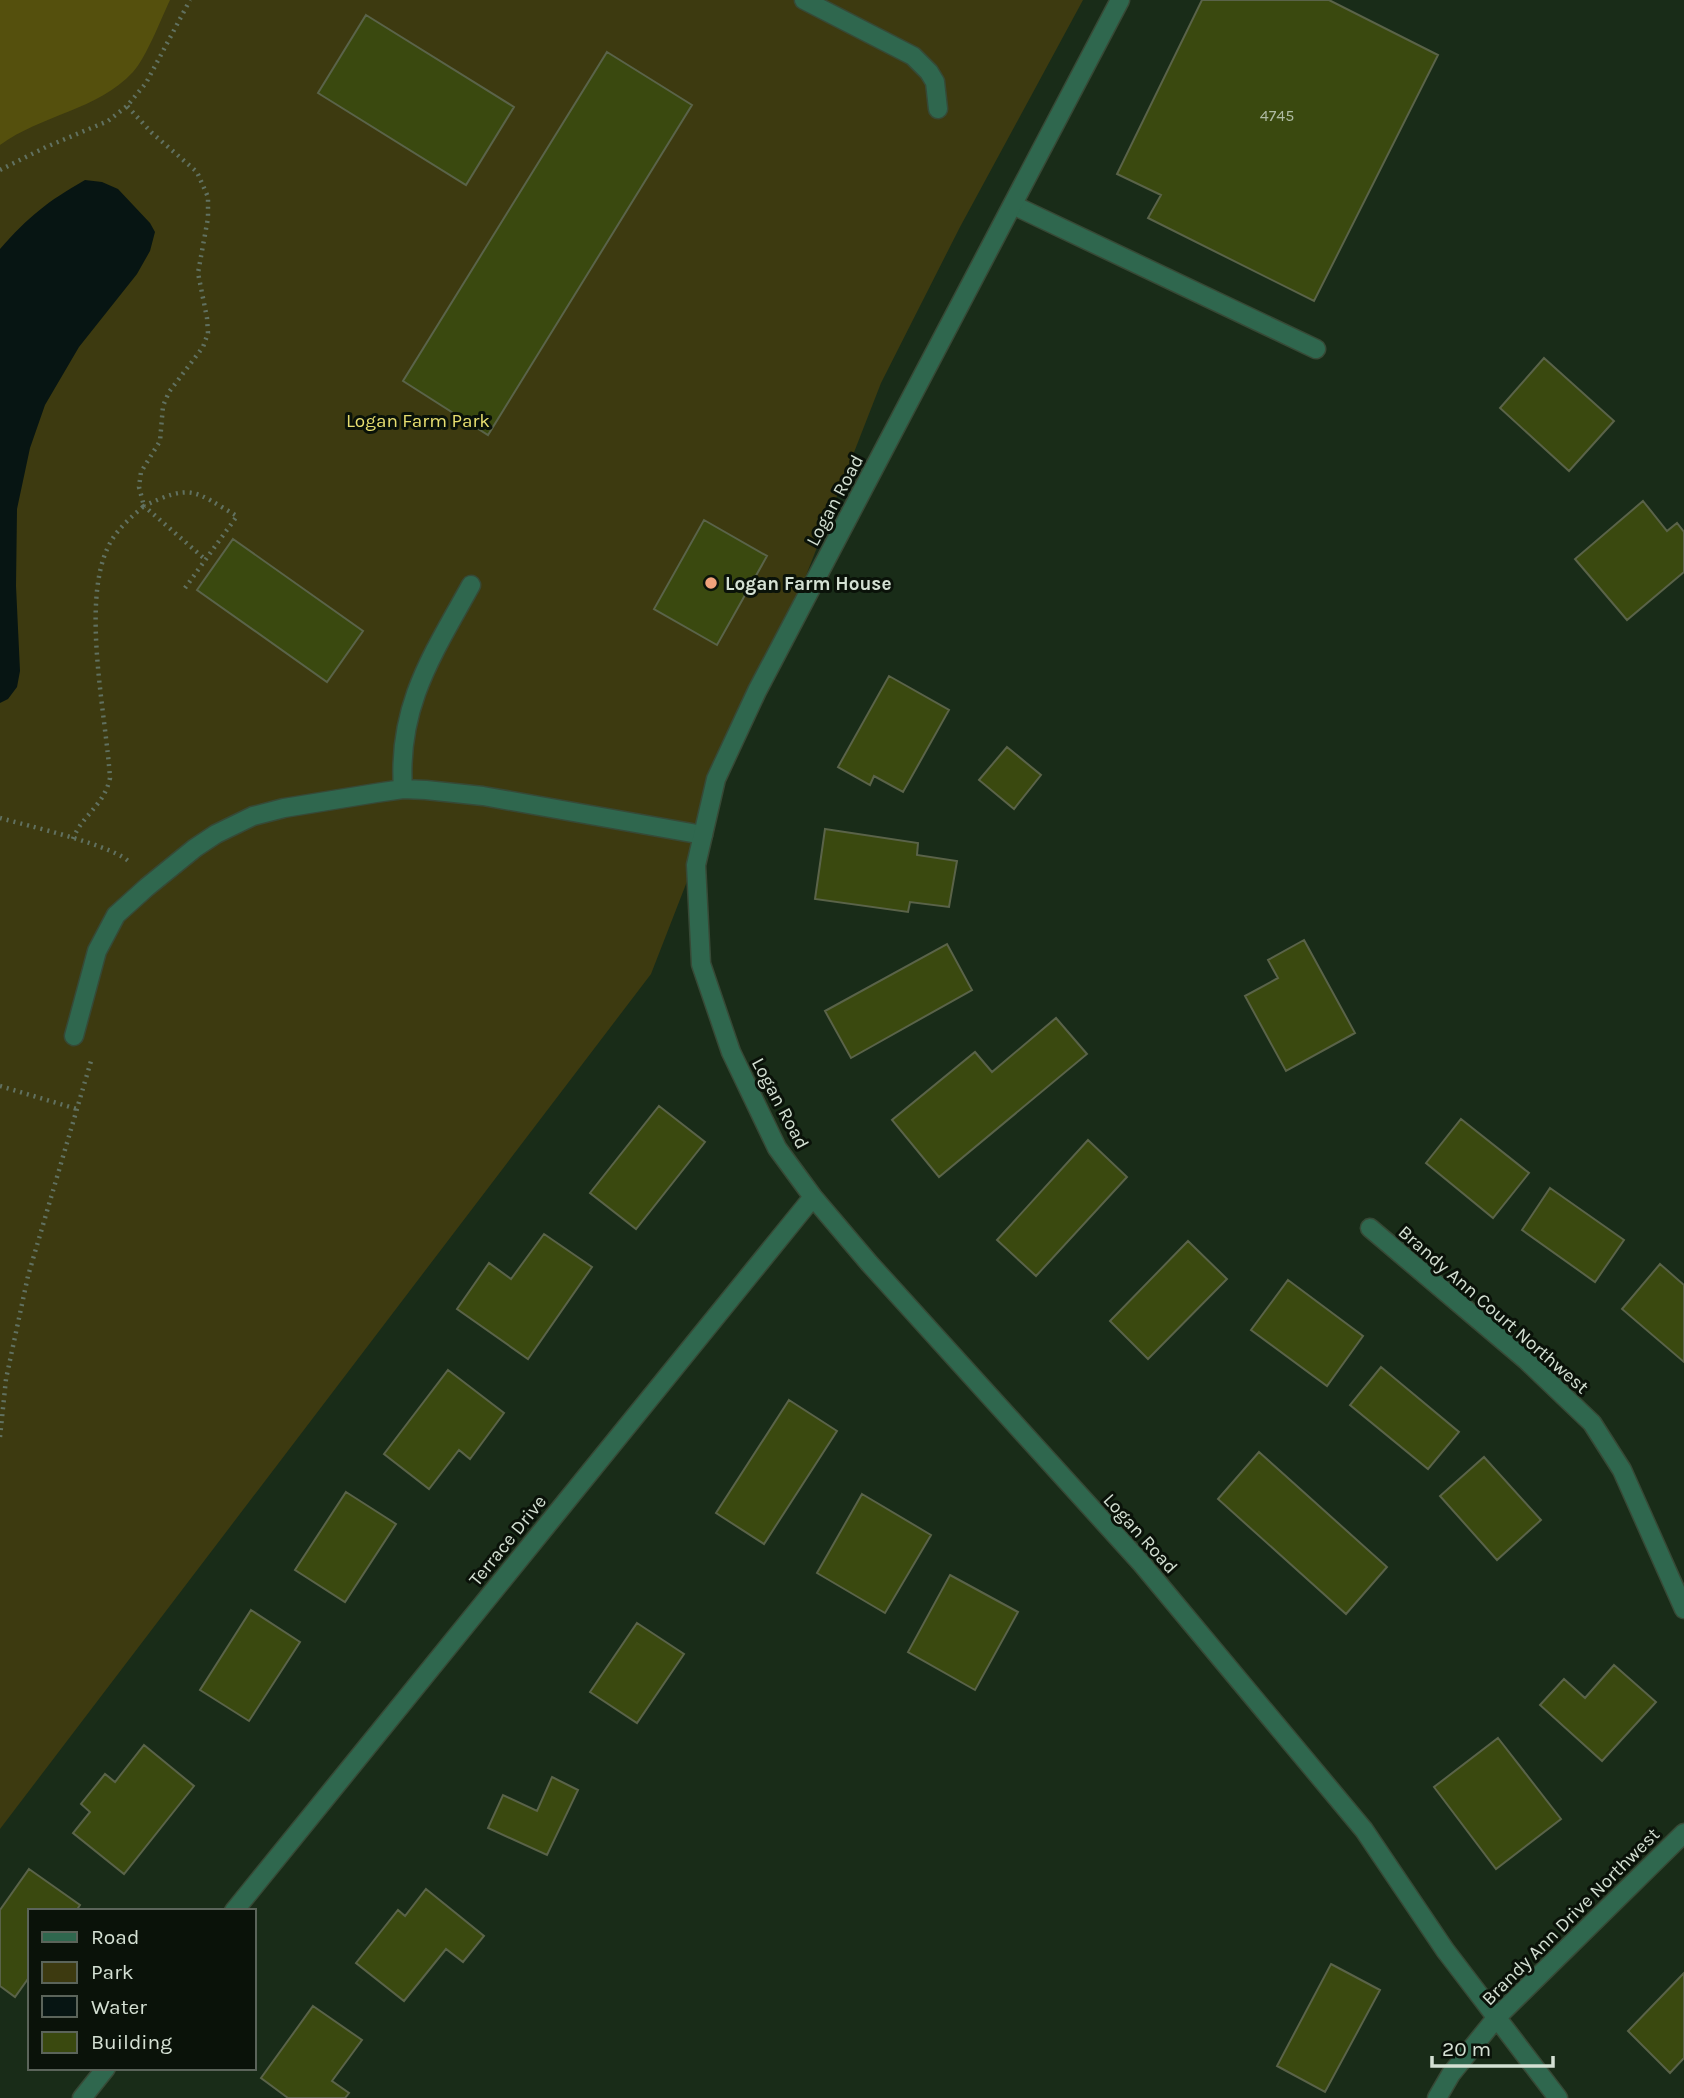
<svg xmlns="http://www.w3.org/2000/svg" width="1684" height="2098" viewBox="0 0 1684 2098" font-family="Karla,sans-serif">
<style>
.green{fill:#3d3a10}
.forest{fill:#55500d}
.water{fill:#071513}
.building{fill:#3a490f;stroke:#5a6349;stroke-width:2}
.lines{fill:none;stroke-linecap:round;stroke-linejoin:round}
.lane-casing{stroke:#374936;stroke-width:21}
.street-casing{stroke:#374936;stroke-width:21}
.path{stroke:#617160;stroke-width:4.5;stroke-dasharray:2 5;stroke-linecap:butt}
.lane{stroke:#2f674e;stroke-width:18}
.street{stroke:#2f674e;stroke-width:18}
.poi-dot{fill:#f1a27b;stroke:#0a1209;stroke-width:2.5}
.labels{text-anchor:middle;stroke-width:6;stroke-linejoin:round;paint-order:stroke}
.number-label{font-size:16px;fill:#aebaa2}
.park-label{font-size:19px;fill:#e8df70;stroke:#0a1209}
.street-label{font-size:19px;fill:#d4e0d3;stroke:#0a1209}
.poi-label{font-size:19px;font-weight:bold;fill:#d4e0d3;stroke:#0a1209;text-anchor:start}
</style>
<rect width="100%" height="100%" fill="#192c18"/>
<!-- green -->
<path class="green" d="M0,0H1083L960,227L881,383L651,974L0,1829Z"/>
<!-- forest -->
<path class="forest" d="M0,0H170C161,19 146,58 133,72C98,110 41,115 0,145Z"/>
<!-- water -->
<path class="water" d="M85,180L102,182L118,189L150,223L155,232L150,251L137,274L79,347L45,405L30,448L17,509L16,586L20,671L17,687L8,699L0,703V249C28,217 48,201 85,180Z"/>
<!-- building -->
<path class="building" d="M1202,0H1329L1438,55L1314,301L1148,218L1161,195L1117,174Z
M366,15L514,107L466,185L318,93Z
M607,52L692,105L488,435L403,381Z
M1544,358L1614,421L1569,471L1500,408Z
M1643,501L1667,531L1677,523L1684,532V572L1627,620L1575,559Z
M704,520L767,556L717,645L654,609Z
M233,539L363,631L327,682L197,590Z
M889,676L949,710L903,792L874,776L870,785L838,767Z
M1007,747L1041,775L1014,809L979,780Z
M825,829L918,843L917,855L957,861L949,907L910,902L908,912L815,899Z
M1304,940L1355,1033L1286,1071L1245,996L1278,978L1268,960Z
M947,944L972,990L851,1058L825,1011Z
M1056,1018L1087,1054L939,1177L892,1120L975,1052L992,1072Z
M659,1106L705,1142L636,1229L590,1193Z
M1461,1119L1529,1173L1493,1218L1426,1163Z
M1088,1140L1127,1177L1036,1276L997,1240Z
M1550,1188L1624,1240L1595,1282L1522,1230Z
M544,1234L592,1267L528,1359L457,1309L489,1263L511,1279Z
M1188,1241L1227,1279L1148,1359L1110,1321Z
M1660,1264L1684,1285V1362L1622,1309Z
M1288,1280L1363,1336L1327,1386L1251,1330Z
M1381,1367L1459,1432L1428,1469L1350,1405Z
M448,1370L504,1413L470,1459L459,1450L429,1489L384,1454Z
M789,1400L837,1431L764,1544L716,1513Z
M1259,1452L1387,1567L1346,1614L1218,1499Z
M1484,1457L1541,1520L1497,1560L1440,1496Z
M346,1492L396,1524L345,1602L295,1570Z
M862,1494L931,1535L885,1613L817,1573Z
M950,1575L1018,1612L975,1690L908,1652Z
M251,1610L300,1642L249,1721L200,1690Z
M637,1623L684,1654L637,1723L590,1692Z
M1614,1665L1656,1702L1602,1761L1540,1705L1564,1679L1585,1698Z
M1498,1738L1561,1819L1496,1869L1434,1787Z
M144,1745L194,1786L124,1874L73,1833L90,1812L81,1804L105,1774L115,1782Z
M552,1777L578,1790L547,1855L488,1828L503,1795L537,1811Z
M29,1869L80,1905L76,1911H30V1976L15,1997L0,1986V1910Z
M426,1889L484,1936L463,1962L446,1949L404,2001L356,1963L398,1910L405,1916Z
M1331,1964L1380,1990L1325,2092L1277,2066Z
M1684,1973V2058L1670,2073L1628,2031Z
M313,2006L362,2040L332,2081L349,2093L345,2098H288L261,2078Z"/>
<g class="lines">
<!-- lane casing -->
<g class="lane-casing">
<path id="lane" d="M804,0L913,56L929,72L935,82L938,109
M1013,205L1316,349
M403,789C397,706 433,654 471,585
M74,1036L97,951L116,915L147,887L195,848L216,834L253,816L284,808L376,793L403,789L426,790L483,796L703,835"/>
</g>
<!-- street casing -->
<g class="street-casing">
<path id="street" d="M1120,0L757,691L716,779L696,865L701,964L731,1052L777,1148L813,1197L869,1263L1142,1564L1364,1830L1445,1950L1558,2098
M1370,1228L1526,1360L1592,1423L1622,1470L1684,1609
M234,1911L813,1197
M82,2098L106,2068
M1437,2098L1451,2074L1497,2017L1684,1833"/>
</g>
<!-- path -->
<path class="path" d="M0,170L46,147L108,121L127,106L146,83L190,0
M185,588L237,516C194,491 192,483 144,506L206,560
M0,818C25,825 117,846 130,863
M73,839C82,815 104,806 110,778C106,715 81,604 108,547C116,530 130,518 144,506L139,487L141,472L160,441L163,406L169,392L203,347L208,333L207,318L198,273L208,218V197L197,172L152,133L127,106
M0,1086L77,1109
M0,1437L6,1379L28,1276L91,1061"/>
<!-- lane -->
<use href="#lane" class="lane"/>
<!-- street -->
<use href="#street" class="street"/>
</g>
<!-- markers -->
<circle class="poi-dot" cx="711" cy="583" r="7"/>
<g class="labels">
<!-- number labels -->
<g class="number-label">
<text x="1277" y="121">4745</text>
</g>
<!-- park labels -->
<g class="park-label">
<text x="418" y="427">Logan Farm Park</text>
</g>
<!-- street labels -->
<g class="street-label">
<text transform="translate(834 500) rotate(-62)" y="7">Logan Road</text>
<text transform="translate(781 1103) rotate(62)" y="7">Logan Road</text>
<text transform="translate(1494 1309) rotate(41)" y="7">Brandy Ann Court Northwest</text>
<text transform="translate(1141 1533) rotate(48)" y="7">Logan Road</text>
<text transform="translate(507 1540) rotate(-51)" y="7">Terrace Drive</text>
<text transform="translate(1570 1916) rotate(-45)" y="7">Brandy Ann Drive Northwest</text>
</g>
<!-- poi labels -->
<g class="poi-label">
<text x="725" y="590">Logan Farm House</text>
</g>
</g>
<!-- legend -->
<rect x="28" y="1909" width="228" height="161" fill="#0a1209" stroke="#5b645a" stroke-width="2"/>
<rect x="42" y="1932" width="35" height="10" fill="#2f674e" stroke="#5b645a" stroke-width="2"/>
<text x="91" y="1944" font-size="21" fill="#d4e0d3">Road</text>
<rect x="42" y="1962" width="35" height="21" fill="#3d3a10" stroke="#5b645a" stroke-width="2"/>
<text x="91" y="1979" font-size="21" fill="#d4e0d3">Park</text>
<rect x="42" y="1996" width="35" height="21" fill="#071513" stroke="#5b645a" stroke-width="2"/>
<text x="91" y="2014" font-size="21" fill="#d4e0d3">Water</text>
<rect x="42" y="2032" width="35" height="21" fill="#3a490f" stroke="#5b645a" stroke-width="2"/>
<text x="91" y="2049" font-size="21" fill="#d4e0d3">Building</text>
<!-- scale -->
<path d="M1432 2056v10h121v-10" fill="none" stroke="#d4e0d3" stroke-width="3.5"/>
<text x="1442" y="2056" font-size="21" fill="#d4e0d3" stroke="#0a1209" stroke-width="5" paint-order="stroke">20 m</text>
</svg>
